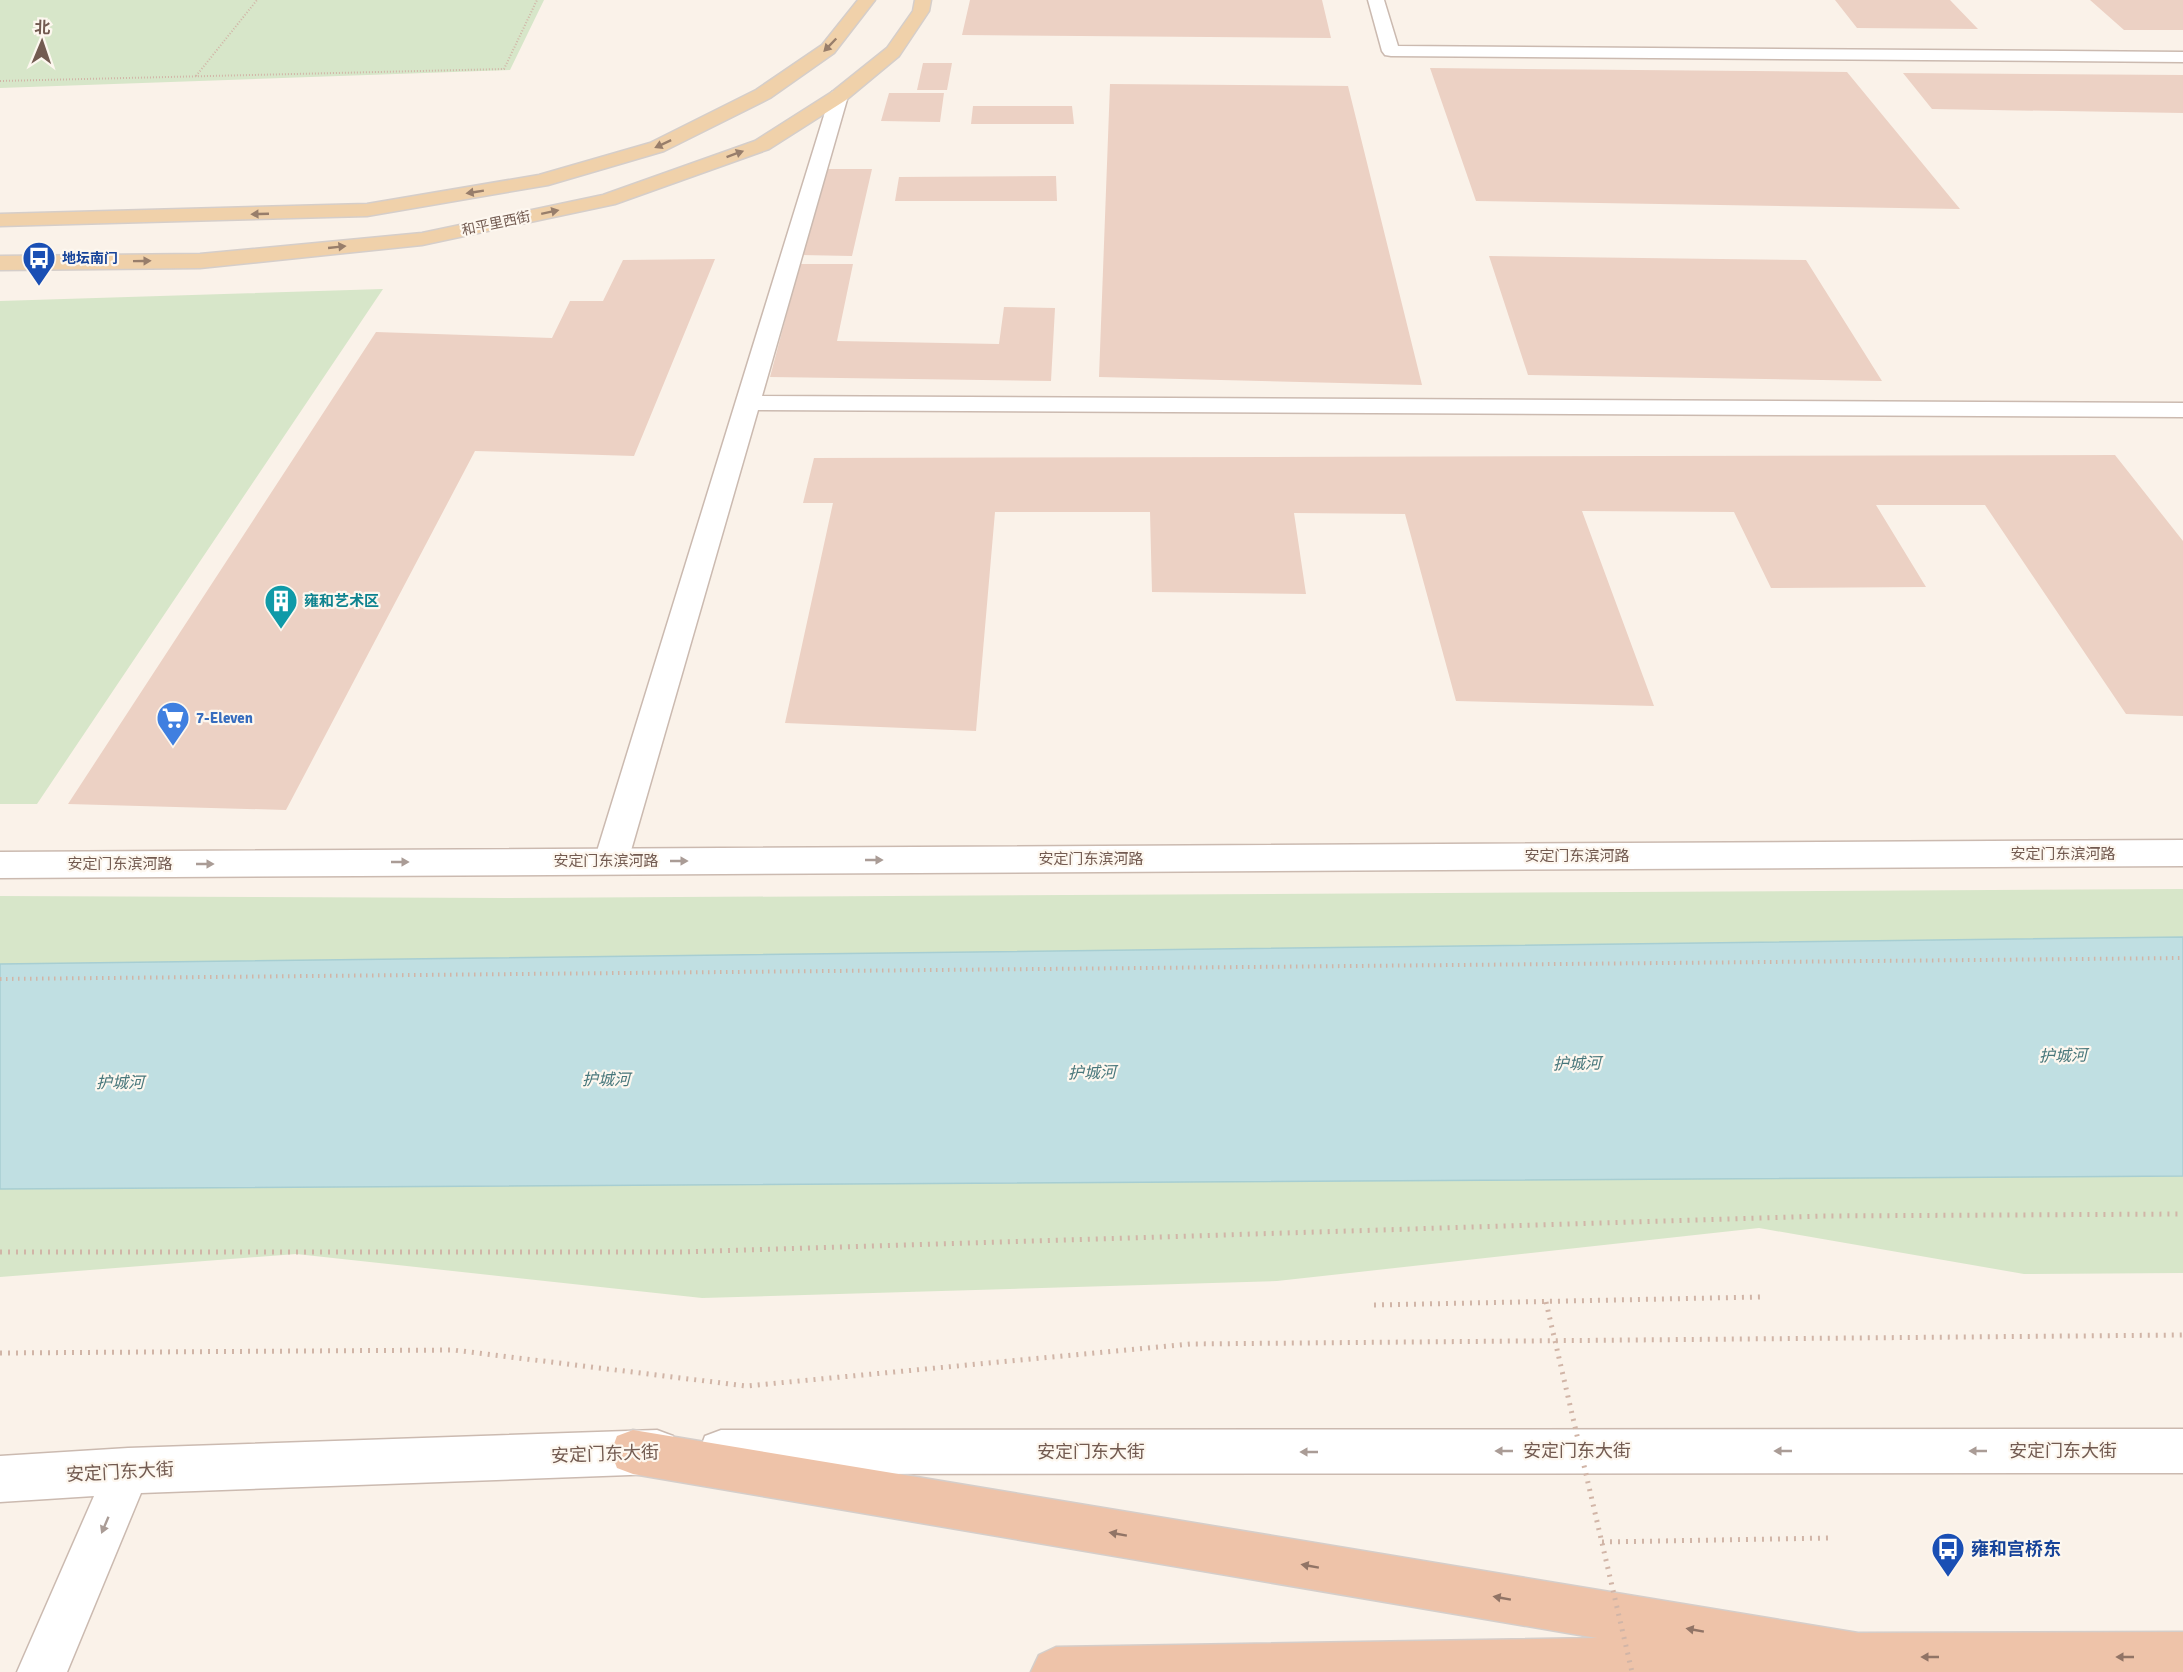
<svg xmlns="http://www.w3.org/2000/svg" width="2183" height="1672" viewBox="0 0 2183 1672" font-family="Signika,'Noto Sans SC',sans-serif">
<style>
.green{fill:#d7e6c9}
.water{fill:#c0dfe2;stroke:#a7ced2;stroke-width:1.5}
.building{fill:#ecd1c4}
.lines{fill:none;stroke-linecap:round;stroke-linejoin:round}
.minor-casing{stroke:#cbbab0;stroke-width:3}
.tertiary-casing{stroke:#cbbab0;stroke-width:3}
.primary-casing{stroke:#d5ceca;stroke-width:3}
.trunk-casing{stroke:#d5ceca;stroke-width:3}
.path-far2{stroke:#d1b5a7;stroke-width:2;stroke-dasharray:1 2;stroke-linecap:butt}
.path-far1{stroke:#d1b5a7;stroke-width:4;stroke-dasharray:1.5 4.5;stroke-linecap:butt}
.path{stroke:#d1b5a7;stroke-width:5;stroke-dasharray:2 6;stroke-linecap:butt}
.minor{fill:#fff;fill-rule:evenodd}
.tertiary{fill:#fff;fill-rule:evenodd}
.primary{fill:#f0d1aa;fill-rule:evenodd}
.trunk{fill:#eec3a9;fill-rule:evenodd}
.path-bridge{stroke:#d1b5a7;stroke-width:5;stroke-dasharray:2 6;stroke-linecap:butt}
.oneway{fill:#987e6b}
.oneway2{fill:#aa9c96}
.oneway3{fill:#917466}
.labels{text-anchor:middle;stroke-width:4.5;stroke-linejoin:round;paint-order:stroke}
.far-street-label{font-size:14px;fill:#725a50;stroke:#fdf7ef}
.far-transit-label{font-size:14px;font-weight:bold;fill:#164399;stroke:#fdf7ef;text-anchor:start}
.culture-label{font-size:15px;font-weight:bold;fill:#0d838f;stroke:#fdf7ef;text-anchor:start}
.shop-label{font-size:15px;font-weight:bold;fill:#366cbe;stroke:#fdf7ef;text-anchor:start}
.street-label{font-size:15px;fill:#725a50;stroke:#fdf7ef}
.water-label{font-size:16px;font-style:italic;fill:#48777b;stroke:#fdf7ef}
.near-street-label{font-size:18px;fill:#725a50;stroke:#fdf7ef}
.near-transit-label{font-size:18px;font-weight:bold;fill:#164399;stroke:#fdf7ef;text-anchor:start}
</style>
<rect width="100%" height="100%" fill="#faf2e9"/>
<!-- green -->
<path class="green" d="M0,0H544L510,70L0,88Z
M383,289L37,804H0V301Z
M2183,889V1273L2024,1274L1759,1228L1277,1281L702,1298L296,1254L0,1277V896L506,898Z"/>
<!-- water -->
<path class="water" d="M2183,937V1176L0,1189V964Z"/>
<!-- building -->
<path class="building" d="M970,0H1322L1331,38L962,35Z
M1835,0H1950L1978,29L1857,28Z
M2090,0H2183V30H2124Z
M923,63H952L947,90H917Z
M1430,68L1847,72L1960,209L1476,201Z
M1903,73L2183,75V113L1932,109Z
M1110,84L1348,86L1422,385L1099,377Z
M889,93H944L940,122L881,121Z
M973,106H1072L1074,124H971Z
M826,169H872L852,256L801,255Z
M1056,176L1057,201H895L899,177Z
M1489,256L1806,260L1882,381L1528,375Z
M715,259L634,456L475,451L286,810L68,804L376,332L552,338L570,301H603L623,260Z
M800,264H853L837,341L999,344L1004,307L1055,308L1051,381L770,377Z
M2115,455L2183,541V716L2126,714L1985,505H1876L1926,587L1771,588L1734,512L1582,511L1654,706L1456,701L1405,514L1294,513L1306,594L1152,592L1150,512H995L976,731L785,723L833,503H803L814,458Z"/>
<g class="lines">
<!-- minor casing -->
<g class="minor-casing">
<path id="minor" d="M1368,0H1384L1398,46L2183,52V62L1391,56L1385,55L1382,51Z
M839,90L846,92L848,96L762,396L2183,403V417L758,410L628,861L623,870L611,874L599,870L594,861L830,96L832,92Z"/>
</g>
<!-- tertiary casing -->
<g class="tertiary-casing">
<path id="tertiary" d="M2183,840V866L0,878V852Z
M2183,1429V1473L721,1474L705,1468L699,1452L705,1436L721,1430Z
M657,1430L673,1436L679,1452L673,1468L657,1474L141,1493L67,1672H17L94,1496L0,1502V1456L128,1448Z"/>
</g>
<!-- primary casing -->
<g class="primary-casing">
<path id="primary" d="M858,0H875L834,53L770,98L664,151L548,185L367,216L0,226V214L367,204L539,175L650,143L756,90L822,45Z
M915,0H931L929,11L899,56L846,100L769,149L615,204L422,245L200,268L0,270V256L200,254L422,233L603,195L755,141L832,92L887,48L913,11Z"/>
</g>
<!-- trunk casing -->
<g class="trunk-casing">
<path id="trunk" d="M633,1430L1858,1633L2183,1632V1672H1031L1039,1655L1056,1647L1597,1638L633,1474L617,1468L611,1452L617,1436Z"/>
</g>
<!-- path-far2 -->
<path class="path-far2" d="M196,76L257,0
M0,81L504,69L537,0"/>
<!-- path-far1 -->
<path class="path-far1" d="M0,979L2183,958"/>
<!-- path -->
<path class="path" d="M0,1252H684L1823,1216L2183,1214
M1374,1305L1760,1297
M0,1353L453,1350L746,1386L1190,1344L2183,1335
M1602,1542L1831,1538"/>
<!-- minor -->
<use href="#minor" class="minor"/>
<!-- tertiary -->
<use href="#tertiary" class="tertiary"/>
<!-- primary -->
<use href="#primary" class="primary"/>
<!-- trunk -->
<use href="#trunk" class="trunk"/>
<!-- path-bridge -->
<path class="path-bridge" d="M1546,1302L1632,1672"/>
</g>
<!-- one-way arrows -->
<defs><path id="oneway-solid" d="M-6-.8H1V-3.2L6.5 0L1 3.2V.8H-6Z" transform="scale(1.5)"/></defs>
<g class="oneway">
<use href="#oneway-solid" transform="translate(830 45) rotate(134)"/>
<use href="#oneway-solid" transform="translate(663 144) rotate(155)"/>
<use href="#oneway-solid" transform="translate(735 154) rotate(-20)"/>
<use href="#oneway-solid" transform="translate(475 192) rotate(171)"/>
<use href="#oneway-solid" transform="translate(550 212) rotate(-12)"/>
<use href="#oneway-solid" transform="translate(260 214) rotate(178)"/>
<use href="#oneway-solid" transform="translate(337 247) rotate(-6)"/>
<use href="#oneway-solid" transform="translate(142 261) rotate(-1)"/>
</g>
<g class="oneway2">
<use href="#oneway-solid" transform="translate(874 860)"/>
<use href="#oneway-solid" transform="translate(679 861)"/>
<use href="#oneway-solid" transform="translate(400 862)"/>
<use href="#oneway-solid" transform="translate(205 864)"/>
<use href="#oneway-solid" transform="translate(1504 1451) rotate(180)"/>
<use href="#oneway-solid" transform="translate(1783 1451) rotate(180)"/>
<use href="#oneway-solid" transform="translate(1978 1451) rotate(180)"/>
<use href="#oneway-solid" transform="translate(1309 1452) rotate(180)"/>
<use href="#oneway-solid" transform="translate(105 1525) rotate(113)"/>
</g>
<g class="oneway3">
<use href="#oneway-solid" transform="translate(1118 1534) rotate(-170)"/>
<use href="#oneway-solid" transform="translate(1310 1566) rotate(-170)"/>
<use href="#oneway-solid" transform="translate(1502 1598) rotate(-170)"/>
<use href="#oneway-solid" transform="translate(1695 1630) rotate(-170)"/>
<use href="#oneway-solid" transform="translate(1930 1657) rotate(180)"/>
<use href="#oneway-solid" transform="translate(2125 1657) rotate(180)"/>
</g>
<!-- icons -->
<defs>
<g id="bus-pin" transform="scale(1.725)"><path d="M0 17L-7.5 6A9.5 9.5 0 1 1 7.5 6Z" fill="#1a4fb4" stroke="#fdf7ef"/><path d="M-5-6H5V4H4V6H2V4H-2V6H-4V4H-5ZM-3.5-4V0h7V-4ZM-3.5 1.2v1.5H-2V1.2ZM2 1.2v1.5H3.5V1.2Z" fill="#fff"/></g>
<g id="building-pin" transform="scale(1.725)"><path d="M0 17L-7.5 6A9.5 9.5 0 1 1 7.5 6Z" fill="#0f9aa8" stroke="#fdf7ef"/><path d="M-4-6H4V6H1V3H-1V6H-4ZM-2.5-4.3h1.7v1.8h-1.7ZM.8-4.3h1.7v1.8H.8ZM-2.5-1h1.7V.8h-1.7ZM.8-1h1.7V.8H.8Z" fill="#fff"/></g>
<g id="supermarket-pin" transform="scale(1.725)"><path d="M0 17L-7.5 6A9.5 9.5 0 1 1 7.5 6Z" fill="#3f7fe0" stroke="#fdf7ef"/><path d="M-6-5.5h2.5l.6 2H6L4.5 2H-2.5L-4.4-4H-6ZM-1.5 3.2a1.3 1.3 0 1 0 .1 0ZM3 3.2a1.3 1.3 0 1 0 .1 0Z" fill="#fff"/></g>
</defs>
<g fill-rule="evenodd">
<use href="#bus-pin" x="39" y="258"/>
<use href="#building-pin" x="281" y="601"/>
<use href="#supermarket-pin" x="173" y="718"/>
<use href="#bus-pin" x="1948" y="1549"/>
</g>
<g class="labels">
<!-- far-street labels -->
<g class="far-street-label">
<text transform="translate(496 223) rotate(-12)" y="5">和平里西街</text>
</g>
<!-- far-transit labels -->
<g class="far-transit-label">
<text x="62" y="263">地坛南门</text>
</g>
<!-- culture labels -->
<g class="culture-label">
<text x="304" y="606">雍和艺术区</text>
</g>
<!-- shop labels -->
<g class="shop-label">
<text x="196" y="723">7-Eleven</text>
</g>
<!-- street labels -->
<g class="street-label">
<text x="2063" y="859">安定门东滨河路</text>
<text x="1577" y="861">安定门东滨河路</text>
<text x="1091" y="864">安定门东滨河路</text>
<text x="606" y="866">安定门东滨河路</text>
<text x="120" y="869">安定门东滨河路</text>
</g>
<!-- water labels -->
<g class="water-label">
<text transform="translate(2063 1055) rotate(-1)" y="6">护城河</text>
<text transform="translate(1577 1063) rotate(-1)" y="6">护城河</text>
<text transform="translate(1092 1072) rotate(-1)" y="6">护城河</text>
<text x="606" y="1085">护城河</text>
<text x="120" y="1088">护城河</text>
</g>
<!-- near-street labels -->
<g class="near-street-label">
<text x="1577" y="1457">安定门东大街</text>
<text x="2063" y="1457">安定门东大街</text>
<text x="1091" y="1458">安定门东大街</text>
<text transform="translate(605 1454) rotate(-2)" y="6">安定门东大街</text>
<text transform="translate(120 1472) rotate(-3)" y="6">安定门东大街</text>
</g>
<!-- near-transit labels -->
<g class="near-transit-label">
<text x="1971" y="1555">雍和宫桥东</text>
</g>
</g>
<!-- north arrow -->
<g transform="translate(42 42) rotate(2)" stroke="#fdf7ef" stroke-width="4.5" paint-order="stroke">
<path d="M0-4.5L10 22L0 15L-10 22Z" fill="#725a50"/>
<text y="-9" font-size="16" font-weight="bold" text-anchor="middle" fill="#725a50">北</text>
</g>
</svg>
